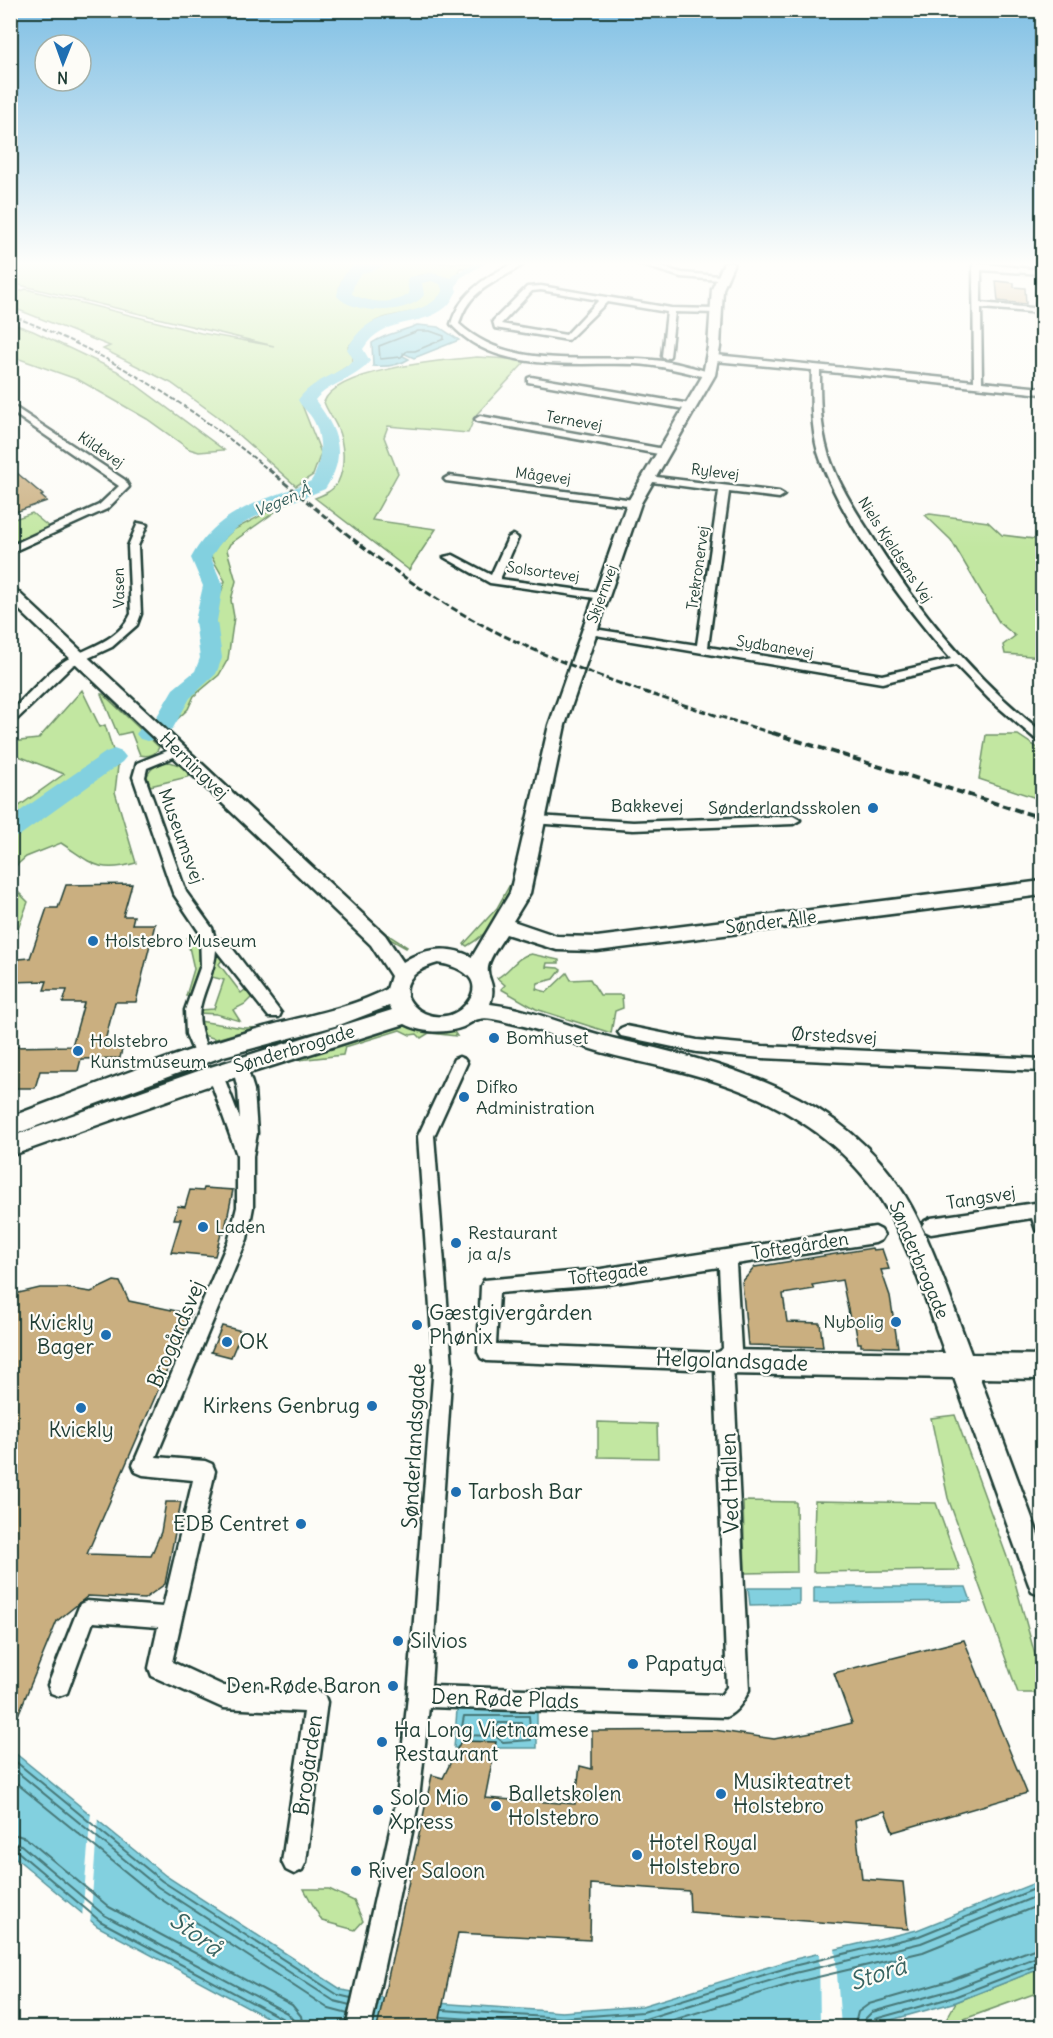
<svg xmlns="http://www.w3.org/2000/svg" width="1053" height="2038" viewBox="0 0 1053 2038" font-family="Delius,sans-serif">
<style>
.green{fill:#c2e7a1;stroke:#70926a;stroke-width:1.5}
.water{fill:#82d0df;stroke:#5a959b;stroke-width:1.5}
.pier{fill:#fdfcf7}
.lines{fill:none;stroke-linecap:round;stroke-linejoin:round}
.shore-far1{stroke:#477878;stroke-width:1.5}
.shore{stroke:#477878;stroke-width:2}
.canal{fill:#82d0df;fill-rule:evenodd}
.river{fill:#82d0df;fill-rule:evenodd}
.building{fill:#caaf80;stroke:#1f3d34;stroke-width:1.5}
.street-casing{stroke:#1f3d34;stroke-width:5}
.secondary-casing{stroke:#1f3d34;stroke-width:5}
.street{fill:#fdfcf7;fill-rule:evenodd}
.secondary{fill:#fdfcf7;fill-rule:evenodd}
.rail-far2{stroke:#1f3d34;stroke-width:2;stroke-dasharray:5 2;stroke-linecap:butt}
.rail-far1{stroke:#1f3d34;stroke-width:3;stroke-dasharray:7 3;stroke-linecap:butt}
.rail{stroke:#1f3d34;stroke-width:4;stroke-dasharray:8 4;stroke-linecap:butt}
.poi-dot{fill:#1f6fb2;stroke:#fdfcf7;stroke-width:2}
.labels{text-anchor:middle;stroke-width:4.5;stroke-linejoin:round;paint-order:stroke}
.far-street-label{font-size:15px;fill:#1f3d34;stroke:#fdfcf7}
.far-water-label{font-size:16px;font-style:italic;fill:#38625f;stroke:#fdfcf7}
.street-label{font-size:18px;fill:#1f3d34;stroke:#fdfcf7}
.poi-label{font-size:18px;fill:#1f3d34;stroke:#fdfcf7;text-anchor:start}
.near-poi-label{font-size:21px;fill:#1f3d34;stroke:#fdfcf7;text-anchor:start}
.near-street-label{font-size:21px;fill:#1f3d34;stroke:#fdfcf7}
.near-water-label{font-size:24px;font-style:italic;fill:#38625f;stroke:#fdfcf7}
</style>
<rect width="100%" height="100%" fill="#fdfcf7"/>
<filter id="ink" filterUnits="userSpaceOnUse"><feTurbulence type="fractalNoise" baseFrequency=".0167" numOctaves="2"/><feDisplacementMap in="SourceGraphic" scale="12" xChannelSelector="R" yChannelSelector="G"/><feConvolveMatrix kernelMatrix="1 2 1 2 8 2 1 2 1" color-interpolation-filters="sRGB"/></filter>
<g filter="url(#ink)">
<!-- green -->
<path class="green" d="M11,263H368C353,267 335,279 340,297C361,309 399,309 420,298V282L437,279L446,289C435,318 399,309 376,321C365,326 356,339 348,347L353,357L352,363L303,396L302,405L321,453L313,475L296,486L217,416L171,383L103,349L110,346L11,307V295L26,289L201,333L274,346L11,283Z
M395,263H467L477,265L474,268H460L452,283C441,272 419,271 408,282L413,290L414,296C397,308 367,303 350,295L356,273L380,265Z
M11,323L33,331L117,371L224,450L199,452L189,449L147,419L79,380L11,356V341L13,340L11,339Z
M477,357L527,360L476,415L468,433L388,426L384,437L398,473L372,520L436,529L409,570L315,498C323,495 333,491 338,482C346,466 344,443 337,427C333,418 327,411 324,402C336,369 444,360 477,357Z
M293,499L230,544L227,550L236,581L231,600L234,617L228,659L219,675L194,696L188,709L168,728L179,714L183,702L190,693L213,674L219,656L212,618L225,581L211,556V551L233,530Z
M32,513L49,527L11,545V520Z
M930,514L988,522L1002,535L1042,540V657L1005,654L1003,645L1015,636L999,622L951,540L925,515Z
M82,690L100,727L105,725L118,766L115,792L136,863C98,874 92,863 61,843L26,857L11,870V812L64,774L11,753V742L38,739Z
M101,694H103L159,747C156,755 148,757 140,755L131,732L118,735Z
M986,735H1018L1042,751V800L979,779Z
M195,755L371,920L388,935L407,947L406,948L386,937L193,756Z
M170,762L185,767L205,787L191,776L150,786L147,776C151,766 160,763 170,762Z
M514,877C513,904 490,933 467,946L464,944L497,908Z
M11,885L28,902L11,948Z
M199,935L201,962L188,996H186L194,969L187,938Z
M217,949L225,956L219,964L241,993L249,987L255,994L245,1004L233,1010L240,1021L216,1014L199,1013L200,1010L214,1009L224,980L212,977Z
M531,954L559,960V963H547L546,967L558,968L561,970L554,979L538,983L536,989L547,992L567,973L571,980L590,979L600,995H622L623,1008L615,1011L611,1033L536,1009L501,989L505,985L497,978C510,972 516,956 531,954Z
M199,1021L244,1028L275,1027L248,1030L216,1039L203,1035Z
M397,1024L435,1032L453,1030L457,1036L429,1033L421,1038L417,1034L410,1035L400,1030L345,1047L343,1055L280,1062Z
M955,1415L1011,1568L1042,1680H1038L1042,1693H1018L948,1498L931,1418Z
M598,1422L657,1424L658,1458L598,1457Z
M743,1501L796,1502L797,1572L745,1573Z
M815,1501L936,1503L960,1570L813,1572Z
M304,1889H329L354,1901L363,1921L355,1930L322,1921Z
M1042,1968V1991L942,2027L956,2002Z"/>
<!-- water -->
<path class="water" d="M417,325L439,327L459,340L414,358L403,353V356L409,359C398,366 385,367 373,366L372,343C386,333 402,332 417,325Z
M814,1587H966L971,1601L814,1603Z
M748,1588H799V1604L750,1605Z
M457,1710H537V1748H454Z
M10,1749L166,1876L342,1990L396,2000L562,2012L642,2006L791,1960L917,1930L1042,1880V1968L956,2002L866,2027H285L97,1926L11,1854Z"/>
<!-- pier -->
<path class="pier" d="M91,1811L98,1817L90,1925L82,1918Z
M835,1947L841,2027H820L819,1950Z"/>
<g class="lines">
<!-- shore-far1 -->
<path class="shore-far1" d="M418,331H430L444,336V339L415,351H407L401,357L380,359L379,346Z"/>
<!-- shore -->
<path class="shore" d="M464,1716H529L531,1740L503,1742L495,1736L463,1735L461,1732Z
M498,1723H522L523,1732L506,1734L496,1728Z
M10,1757L162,1881L338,1995L351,1998
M10,1766L158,1887L334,2001L350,2005
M10,1778L153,1894L329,2009L348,2014
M10,1833L26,1838L109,1907L292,2005L301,2016L303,2028
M10,1842L21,1845L104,1915L287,2013L293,2020L294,2028
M10,1850L17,1851L100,1921L283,2019L286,2028
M443,2010L562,2018L643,2012L793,1966L919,1936L1042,1886
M442,2017L562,2025L645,2019L795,1973L921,1943L1042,1894
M647,2028L797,1982L923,1952L1042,1904
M854,2028L858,2012L869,2004L949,1981L1042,1946
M863,2028L865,2019L872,2012L952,1990L1042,1955
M871,2028L875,2019L954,1997L1042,1963"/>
<!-- canal -->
<path class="canal" d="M476,263H486L460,278L453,293H447L453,275Z"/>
<!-- river -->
<path class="river" d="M361,263H386C371,278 357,263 352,294C368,303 394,305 409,294L407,280L409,277L431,273L452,278L457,291C454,296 451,303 446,307C420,329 384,315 363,349L370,361C356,380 330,382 315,400C338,430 348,455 325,489C284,507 233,515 211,558L223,586L217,621L222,658L216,674L190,698L173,728L156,739L148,741L140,739L136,734L140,729L156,718L173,689L195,671L200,658L195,621L203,586L191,558C219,507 262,503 311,481C323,463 324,433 310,415C306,410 301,406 298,400C312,380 336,376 354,360L347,349C353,339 359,330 369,324C394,310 426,316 443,291L440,284L431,281L422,283L424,295C409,315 353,315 337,296C340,280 344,268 361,263Z
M114,749L122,752L126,757L122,762L19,836L10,838V818L106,752Z"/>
</g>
<!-- building -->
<path class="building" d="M996,281L1014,283V287L1025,288L1026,304L998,301Z
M10,467L43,495L41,496L47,501L10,514Z
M132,884L123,916H134L132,924H155L136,1002H115L105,1041H124L120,1058L81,1059L78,1071H40L35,1088H10V1047L72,1046L84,1003H63L67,990H44L47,981L11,982L19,959L30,958L47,908H58L66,885Z
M204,1188L233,1190L224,1234H221L215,1256L171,1252L181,1219H174L178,1206L185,1207L190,1190L203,1191Z
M872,1248L873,1250L882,1249L889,1269L881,1270L890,1296L898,1347L861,1346V1343H858L854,1319H850L842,1280L812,1285L814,1289L783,1294L787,1322L820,1323L823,1347L748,1345L742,1282L755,1267Z
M114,1281L120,1282L129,1301L191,1314L87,1554L151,1556L161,1532L166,1502H181L165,1584L144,1599L88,1596L57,1621L11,1732L10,1295L40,1288H65L91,1292Z
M222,1326L242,1331L231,1357L211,1352Z
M964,1640L1027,1793L893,1832L885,1811L855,1820L862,1879L903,1882L908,1929L690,1912L689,1891L591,1884L590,1940L458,1933L438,2028H377L432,1775L443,1778L461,1741L496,1742L485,1798L575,1804L580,1766L592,1769V1731L714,1730L774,1739L828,1729L852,1723L834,1673Z"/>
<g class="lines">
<!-- street casing -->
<g class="street-casing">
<path id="street" d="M515,263H525C498,283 469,287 459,324C518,378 607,348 679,364C690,367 704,369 713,375L709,378C683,371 659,365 633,364C573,362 494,374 451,324C460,293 487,275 515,263Z
M636,263H648L682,273L720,276L724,278L720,280L681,277Z
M973,263L1042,270V274L981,270V303L1042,309V313L981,308L982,382L1042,388V394L820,371C820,398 820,426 828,453C838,485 857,513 875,541C921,614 975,679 1042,732V742L1038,741L989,699L956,665L882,683L584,633V629L588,628L697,645L719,491L645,481L643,479L648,476L779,492L784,495L779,498L729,492L708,647L882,675L951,659C906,609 838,516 818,452C811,426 811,398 812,370L715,361L711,358L715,355L974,381Z
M541,286L671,308L716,309L720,311L716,313L675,312L670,356L666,359L662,356L667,312L607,302L568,340L495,328L493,321L527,287ZM541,290L599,300L566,335L501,324L532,291Z
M531,377L690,404L694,407L690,410L528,382V378Z
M10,404L125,480L129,487L107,509L10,553V546L99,505L119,486L10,411Z
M480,416L664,449L669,452L664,455L477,421L475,419Z
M449,476L634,500L639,503L634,506L446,481L444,479Z
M138,523L147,525L138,546L141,614L137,625L112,647L73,665L14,722L10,723V712C27,696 48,671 66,660C90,646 118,641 131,614L128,546Z
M513,535L518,538L500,579L602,593L607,596L602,599L490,583L444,557L453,555L491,575L508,538Z
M177,747L181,748L183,751L181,754L147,768L145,777L186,892L212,928L215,939L226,940L281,1013L279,1017H269L216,950C215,971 204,988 200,1008C197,1023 204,1040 209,1054L206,1058H196L186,1034L185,1010L201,965L200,933L173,893L133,777L137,763Z
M537,816L633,822L793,816L800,820L793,824L633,830L532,823L530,820Z
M626,1026L697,1040L763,1046L1042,1059V1071L763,1058L697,1052L621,1036L618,1032L621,1028Z
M459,1057L464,1059L467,1063L434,1136L452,1365L431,1686L721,1695L727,1687L715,1370L487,1361L481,1358L478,1352L481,1286L484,1280L601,1269L875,1227L881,1230L884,1235L881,1240L875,1243L736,1264L741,1350L733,1364L749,1690C744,1701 737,1712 726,1717L429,1707L419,1799L371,2028H346L397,1799L408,1696L434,1365L418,1136L454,1059ZM719,1267L723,1348L719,1353L496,1344L499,1293L601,1285Z
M240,1059L245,1061L254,1090L257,1133L253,1156V1207L247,1239L156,1457L205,1461L212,1464L215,1471L172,1662L224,1686L316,1691L324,1694L327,1702L306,1862L302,1870L294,1874L286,1870L282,1862L304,1712L223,1708L152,1676L149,1668L158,1627L93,1622L67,1693L59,1696L51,1693L48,1685L80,1604L87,1601L163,1607L193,1480L143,1475L136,1472L133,1465L229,1239L237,1207V1155L208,1074L211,1070L216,1068L221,1070L240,1119L238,1090L232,1065L235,1061Z
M1042,1202V1233L1036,1230L1032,1218L931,1234L925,1231L922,1226L925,1221L931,1218Z"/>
</g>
<!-- secondary casing -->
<g class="secondary-casing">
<path id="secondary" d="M724,263H734L723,289L720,347L715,375L641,503L565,725L530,893L513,921L557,936L597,937L1042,881V895L597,951L557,950L506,934C500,944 490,956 488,967C486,979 497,983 490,1004C534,1009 573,1029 616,1039C724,1063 842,1093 904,1194C933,1242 951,1302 971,1354L1042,1355V1379L980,1378L1042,1545V1596L1032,1592L1028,1582L954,1378L724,1374L715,1371L711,1362L715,1353L724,1350L945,1353C927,1305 908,1240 880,1198C844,1143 782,1103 720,1083C681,1069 641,1063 601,1052C572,1044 544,1030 515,1024C505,1022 488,1016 479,1019C473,1020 468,1025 463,1027C445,1034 422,1033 405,1024L205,1087L10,1156V1137L201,1070L392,1010L389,1006L342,1024L224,1056L10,1136V1117C89,1087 167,1056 247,1032C294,1017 343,1012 387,989L391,976L371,945L10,601V588L15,589L385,935L403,962C424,948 449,945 472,957L510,893L549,725L627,503L703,375L708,347L712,289ZM438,963C459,966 487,979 466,1004C434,1042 367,983 438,963Z"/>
</g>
<!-- street -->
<use href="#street" class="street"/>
<!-- secondary -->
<use href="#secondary" class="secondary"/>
<!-- rail-far2 -->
<path class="rail-far2" d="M10,315C111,354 187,403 270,471"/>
<!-- rail-far1 -->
<path class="rail-far1" d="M268,469C328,519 387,570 454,609C554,668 668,699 777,735"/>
<!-- rail -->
<path class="rail" d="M773,733L1042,818"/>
</g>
</g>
<!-- sky -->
<linearGradient id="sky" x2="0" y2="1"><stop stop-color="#7fbfe4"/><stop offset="0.48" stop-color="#fefefb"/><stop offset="1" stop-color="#fefefb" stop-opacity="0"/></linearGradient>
<rect width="1053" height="548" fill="url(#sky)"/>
<!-- markers -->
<g class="poi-dot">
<circle cx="873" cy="808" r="6"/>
<circle cx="93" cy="941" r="6"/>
<circle cx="494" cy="1038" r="6"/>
<circle cx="78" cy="1051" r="6"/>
<circle cx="464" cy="1097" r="6"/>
<circle cx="203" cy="1227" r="6"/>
<circle cx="456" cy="1243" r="6"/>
<circle cx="896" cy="1322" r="6"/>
<circle cx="417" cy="1325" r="6"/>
<circle cx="106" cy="1335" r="6"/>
<circle cx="227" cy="1342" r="6"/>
<circle cx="372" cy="1406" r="6"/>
<circle cx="81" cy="1408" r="6"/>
<circle cx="456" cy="1492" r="6"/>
<circle cx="301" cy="1524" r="6"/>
<circle cx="398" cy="1641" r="6"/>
<circle cx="633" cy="1664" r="6"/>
<circle cx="393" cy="1686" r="6"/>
<circle cx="382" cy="1742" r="6"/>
<circle cx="721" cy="1794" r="6"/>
<circle cx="496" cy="1806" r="6"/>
<circle cx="378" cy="1810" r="6"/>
<circle cx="637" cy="1855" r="6"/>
<circle cx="356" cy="1871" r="6"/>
</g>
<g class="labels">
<!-- far-street labels -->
<g class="far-street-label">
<text transform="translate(574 421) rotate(10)" y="5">Ternevej</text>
<text transform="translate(101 450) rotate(34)" y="5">Kildevej</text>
<text transform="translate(715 472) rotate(7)" y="5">Rylevej</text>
<text transform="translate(543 476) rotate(7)" y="5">Mågevej</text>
<text transform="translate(895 550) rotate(57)" y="5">Niels Kjeldsens Vej</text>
<text transform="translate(698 568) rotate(-82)" y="5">Trekronervej</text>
<text transform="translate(543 572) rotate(8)" y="5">Solsortevej</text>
<text transform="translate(119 588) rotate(-91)" y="5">Vasen</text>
<text transform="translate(602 594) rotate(-70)" y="5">Skjernvej</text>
<text transform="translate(775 647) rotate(9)" y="5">Sydbanevej</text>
</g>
<!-- far-water labels -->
<g class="far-water-label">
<text transform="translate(282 500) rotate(-23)" y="6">Vegen Å</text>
</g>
<!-- street labels -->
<g class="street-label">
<text transform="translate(194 766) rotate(44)" y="6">Herningvej</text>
<text x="647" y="812">Bakkevej</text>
<text transform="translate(181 836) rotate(70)" y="6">Museumsvej</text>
<text transform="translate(771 922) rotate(-7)" y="6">Sønder Alle</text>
<text transform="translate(834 1036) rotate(3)" y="6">Ørstedsvej</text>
<text transform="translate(294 1049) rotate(-17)" y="6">Sønderbrogade</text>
<text transform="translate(981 1198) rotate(-9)" y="6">Tangsvej</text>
<text transform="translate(800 1246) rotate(-9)" y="6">Toftegården</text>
<text transform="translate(919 1260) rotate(67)" y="6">Sønderbrogade</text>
<text transform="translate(608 1274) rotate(-7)" y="6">Toftegade</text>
</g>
<!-- poi labels -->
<g class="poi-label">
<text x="861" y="814" text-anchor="end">Sønderlandsskolen</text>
<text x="105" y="947">Holstebro Museum</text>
<text x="506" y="1044">Bomhuset</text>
<text x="90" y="1047">Holstebro<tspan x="90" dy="21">Kunstmuseum</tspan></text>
<text x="476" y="1093">Difko<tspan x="476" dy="21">Administration</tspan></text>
<text x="215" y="1233">Laden</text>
<text x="468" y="1239">Restaurant<tspan x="468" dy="21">ja a/s</tspan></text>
<text x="884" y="1328" text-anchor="end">Nybolig</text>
</g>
<!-- near-poi labels -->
<g class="near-poi-label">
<text x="429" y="1320">Gæstgivergården<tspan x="429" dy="24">Phønix</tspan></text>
<text x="94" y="1330" text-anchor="end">Kvickly<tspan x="94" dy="24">Bager</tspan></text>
<text x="239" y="1349">OK</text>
<text x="360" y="1413" text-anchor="end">Kirkens Genbrug</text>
<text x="81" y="1437" text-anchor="middle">Kvickly</text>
<text x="468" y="1499">Tarbosh Bar</text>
<text x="289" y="1531" text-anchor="end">EDB Centret</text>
<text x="410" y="1648">Silvios</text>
<text x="645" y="1671">Papatya</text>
<text x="381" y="1693" text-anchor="end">Den Røde Baron</text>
<text x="394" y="1737">Ha Long Vietnamese<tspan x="394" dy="24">Restaurant</tspan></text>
<text x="733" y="1789">Musikteatret<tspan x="733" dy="24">Holstebro</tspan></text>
<text x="508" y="1801">Balletskolen<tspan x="508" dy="24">Holstebro</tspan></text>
<text x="390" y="1805">Solo Mio<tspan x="390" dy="24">Xpress</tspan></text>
<text x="649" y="1850">Hotel Royal<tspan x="649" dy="24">Holstebro</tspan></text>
<text x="368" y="1878">River Saloon</text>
</g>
<!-- near-street labels -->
<g class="near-street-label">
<text transform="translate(176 1334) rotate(-67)" y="7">Brogårdsvej</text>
<text transform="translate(732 1361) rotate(2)" y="7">Helgolandsgade</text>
<text transform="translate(414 1446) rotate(-87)" y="7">Sønderlandsgade</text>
<text transform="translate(730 1483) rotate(-92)" y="7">Ved Hallen</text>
<text transform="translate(505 1699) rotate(2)" y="7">Den Røde Plads</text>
<text transform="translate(308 1765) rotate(-82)" y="7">Brogården</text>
</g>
<!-- near-water labels -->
<g class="near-water-label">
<text transform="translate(196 1934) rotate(36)" y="8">Storå</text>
<text transform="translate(878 1974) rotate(-18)" y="8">Storå</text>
</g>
</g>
<!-- margin -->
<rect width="1053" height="2038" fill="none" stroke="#fdfcf7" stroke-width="36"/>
<rect x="18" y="18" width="1017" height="2002" fill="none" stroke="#1f3d34" stroke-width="2" filter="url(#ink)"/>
<!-- north arrow -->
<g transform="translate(63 63) rotate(181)"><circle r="28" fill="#fdfcf7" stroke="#a4b0a9" stroke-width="1.5"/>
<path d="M0-4.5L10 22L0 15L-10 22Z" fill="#1f6fb2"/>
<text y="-9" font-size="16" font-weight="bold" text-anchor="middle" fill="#1f3d34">N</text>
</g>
</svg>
